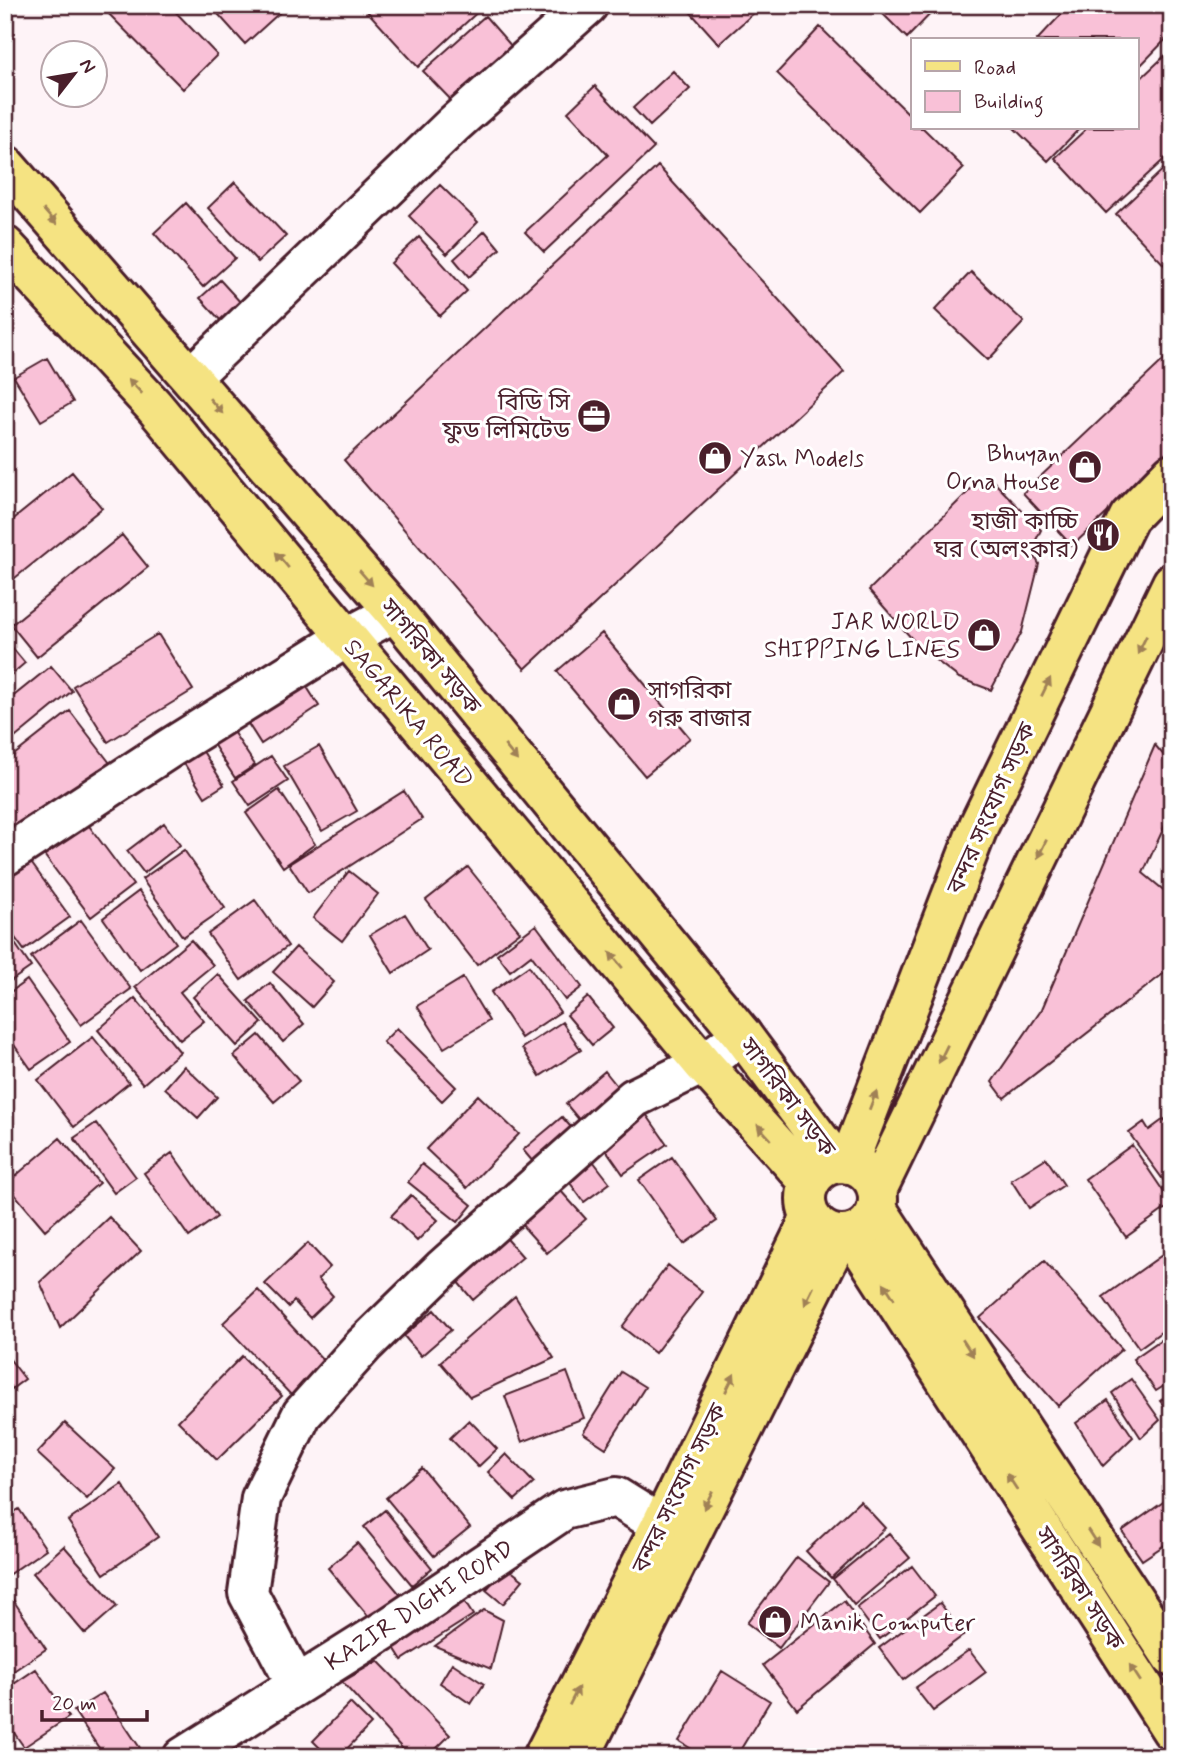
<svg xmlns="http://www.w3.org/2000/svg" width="1177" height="1762" viewBox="0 0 1177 1762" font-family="Mynerve,'Noto Sans Bengali',sans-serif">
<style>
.building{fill:#f9c1d7;stroke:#4a1f2b;stroke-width:2}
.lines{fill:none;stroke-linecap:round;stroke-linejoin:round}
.minor-casing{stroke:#4a1f2b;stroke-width:44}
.major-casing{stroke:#4a1f2b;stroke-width:44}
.highway-casing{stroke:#4a1f2b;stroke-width:44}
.minor{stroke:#fff;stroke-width:38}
.major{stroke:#f5e382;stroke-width:38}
.highway{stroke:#f5e382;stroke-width:38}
.oneway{fill:#a08156}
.labels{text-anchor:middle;stroke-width:6;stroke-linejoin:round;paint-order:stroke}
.poi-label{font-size:24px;fill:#4a1f2b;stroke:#fff;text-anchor:end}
.street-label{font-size:24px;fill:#4a1f2b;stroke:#fff}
</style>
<rect width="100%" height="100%" fill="#fef3f7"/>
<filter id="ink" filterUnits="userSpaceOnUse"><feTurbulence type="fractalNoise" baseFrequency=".0143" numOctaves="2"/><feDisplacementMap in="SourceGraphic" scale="14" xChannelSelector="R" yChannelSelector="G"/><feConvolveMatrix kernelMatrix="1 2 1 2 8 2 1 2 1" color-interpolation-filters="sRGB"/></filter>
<g filter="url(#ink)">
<!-- building -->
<path class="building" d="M100,5H169L217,55L183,89Z
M210,5H288L245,44Z
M370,5H481L483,7L418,67L366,10Z
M684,5H749L755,12L719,44Z
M874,5H939L907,38Z
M1070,5H1172V33L1137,69V40H1037Z
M485,16L513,48L454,103L423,71Z
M820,27L913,118V128H923L964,168L920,213L777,73Z
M1172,49V152L1106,213L1055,158L1087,128H1137V82Z
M673,71L690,89L650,126L633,108Z
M595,86L654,148L544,252L525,232L608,155L568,112Z
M1014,128H1080L1048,161Z
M1172,161V273L1116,214Z
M658,166L844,372L525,669L344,460Z
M235,182L286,236L258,262L208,208Z
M440,185L478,222L447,254L409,216Z
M186,203L235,258L203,287L154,233Z
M485,231L500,249L469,277L454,259Z
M419,237L467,291L440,316L391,263Z
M971,272L1024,322L988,360L935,310Z
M220,280L242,304L222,322L200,298Z
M1172,352V452L1072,546L1023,493Z
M47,358L73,402L41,421L14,377Z
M72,472L102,508L5,586V526Z
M986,474L1041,530L1031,550L1039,564L1022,632L991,690L959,678L920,648L869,590Z
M122,535L148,567L37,657L11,625Z
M602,633L690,738L645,776L557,671Z
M158,634L193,690L108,742L73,686Z
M5,639L25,663L5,680Z
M51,666L72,691L5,746V703Z
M298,673L319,706L261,744L240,711Z
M70,711L113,767L20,839L5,820V762Z
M1172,716V740L1164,731Z
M226,721L255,765L235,778L206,733Z
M196,740L224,785L205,797L177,752Z
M1155,745L1172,765V810L1143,873L1172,897V967L1004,1098L992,1082L1042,1009Z
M319,746L357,811L322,831L284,766Z
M271,756L288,781L250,806L233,781Z
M279,790L315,844L283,867L246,813Z
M404,791L422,819L308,893L289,864Z
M78,811L133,885L91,917L35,843Z
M164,823L180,845L144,873L127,851Z
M184,850L225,908L183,937L142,879Z
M27,857L70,917L24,950L5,924V872Z
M468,867L520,932L477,965L426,900Z
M349,871L378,894L342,941L313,918Z
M139,891L176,943L140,970L103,918Z
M255,900L288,946L241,980L208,934Z
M405,914L428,950L393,973L370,935Z
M81,920L131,989L81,1025L31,957Z
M536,925L582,987L565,1000L531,955L510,971L497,954Z
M5,929L31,967L5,985Z
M191,940L213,965L180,992L204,1021L180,1040L135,987Z
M296,947L334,982L312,1007L273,972Z
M529,966L560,1012L521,1038L491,992Z
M218,974L262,1023L237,1046L193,997Z
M463,978L489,1021L444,1048L417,1006Z
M27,980L70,1042L31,1069L5,1032V996Z
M270,983L304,1024L283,1042L248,1001Z
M588,997L613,1028L592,1045L567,1015Z
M135,998L180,1052L143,1084L98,1030Z
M562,1022L581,1050L540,1076L522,1048Z
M397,1028L456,1087L442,1101L383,1042Z
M259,1035L299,1081L274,1102L234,1056Z
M93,1037L129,1083L74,1127L38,1080Z
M184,1066L217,1097L198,1118L165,1088Z
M605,1071L625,1096L586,1128L566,1104Z
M478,1095L519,1134L467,1188L426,1149Z
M646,1114L667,1144L623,1174L602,1144Z
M562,1117L578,1135L539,1169L523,1150Z
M1164,1119L1172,1128L1170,1189L1129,1133L1144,1122L1149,1130Z
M96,1123L136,1177L114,1193L74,1138Z
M60,1138L99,1183L45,1230L6,1184Z
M1132,1145L1172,1204L1126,1237L1085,1179Z
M172,1153L217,1217L189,1237L144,1173Z
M590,1157L610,1183L584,1202L565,1176Z
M672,1157L717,1221L684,1244L639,1180Z
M1046,1158L1064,1185L1029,1208L1011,1180Z
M422,1164L472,1205L458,1222L408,1182Z
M560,1190L586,1219L547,1253L521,1224Z
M411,1195L438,1220L417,1241L391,1216Z
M109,1217L141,1251L60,1328L40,1282Z
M501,1232L523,1257L473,1300L451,1274Z
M308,1243L330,1267L318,1279L333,1296L310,1318L294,1301L288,1307L265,1284Z
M1172,1248V1324L1139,1348L1103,1297Z
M1044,1261L1122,1349L1058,1406L980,1318Z
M668,1265L702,1292L655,1353L622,1327Z
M258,1290L326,1363L292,1396L223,1323Z
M515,1296L554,1358L470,1397L440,1362Z
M434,1310L451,1330L421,1356L404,1336Z
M1172,1332V1381L1156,1391L1133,1359Z
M5,1353L25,1379L5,1394Z
M242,1356L282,1396L217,1460L178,1421Z
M567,1372L584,1418L522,1442L505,1396Z
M621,1372L645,1387L606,1448L583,1433Z
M1131,1379L1160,1420L1141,1438L1112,1393Z
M1172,1392V1416L1160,1401Z
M1108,1400L1133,1437L1103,1466L1076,1423Z
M469,1420L497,1449L478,1467L450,1438Z
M65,1423L115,1469L87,1499L37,1453Z
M506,1454L534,1483L515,1500L488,1472Z
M422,1468L470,1527L434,1556L386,1498Z
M122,1484L158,1537L104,1574L68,1521Z
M1169,1498L1172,1501V1540L1142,1560L1122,1531Z
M860,1501L885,1528L831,1578L806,1551Z
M19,1509L46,1549L5,1577V1518Z
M385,1510L432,1568L412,1585L364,1527Z
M889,1533L910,1558L854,1605L833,1579Z
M357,1543L404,1599L375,1624L328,1568Z
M64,1546L117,1606L85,1634L33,1573Z
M797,1557L829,1582L779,1648L747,1623Z
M912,1566L935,1596L880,1639L857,1608Z
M506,1567L523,1580L503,1604L486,1590Z
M5,1588L46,1649L9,1674L5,1669Z
M464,1601L473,1615L402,1660L393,1646Z
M844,1601L875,1644L797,1709L763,1665Z
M940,1603L964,1635L903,1680L879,1648Z
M484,1610L503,1620L491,1669L435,1646Z
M969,1650L986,1672L933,1711L915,1688Z
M378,1661L450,1735L428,1757H410L342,1682Z
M452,1663L484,1684L471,1704L440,1683Z
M36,1669L69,1717L24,1747L5,1720V1690Z
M722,1671L770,1701L736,1757H704L679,1741Z
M103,1693L140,1748L126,1757H105L74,1711Z
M350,1703L371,1724L339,1757H329L313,1741Z"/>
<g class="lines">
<!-- minor casing -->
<g class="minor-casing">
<path id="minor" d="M191,377L454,124L588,5
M5,856L170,748L346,638L395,612
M296,1684L248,1593L261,1498L302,1414L364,1345L442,1269L634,1098L703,1064L742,1035
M183,1757L391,1626L564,1510L616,1497L661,1525"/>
</g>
<!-- major casing -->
<g class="major-casing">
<path id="major" d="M5,165L395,612L742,1035L837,1163
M5,246L153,405L703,1064L810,1183
M877,1209L1172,1657
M852,1234L1172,1731"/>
</g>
<!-- highway casing -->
<g class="highway-casing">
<path id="highway" d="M806 1199a36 36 0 1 1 72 0a36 36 0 1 1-72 0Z
M848,1164L979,825L1129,517L1172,473
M877,1190L1172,583
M543,1757L661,1525L811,1217
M580,1757L840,1235"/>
</g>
<!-- minor -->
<use href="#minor" class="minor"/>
<!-- major -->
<use href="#major" class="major"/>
<!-- highway -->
<use href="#highway" class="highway"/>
</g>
<!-- one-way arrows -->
<defs><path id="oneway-solid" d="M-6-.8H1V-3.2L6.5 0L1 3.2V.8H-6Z" transform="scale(1.75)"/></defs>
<g class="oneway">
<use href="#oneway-solid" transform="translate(50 217) rotate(49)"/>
<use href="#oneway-solid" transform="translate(135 386) rotate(-133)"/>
<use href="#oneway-solid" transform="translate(216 406) rotate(49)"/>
<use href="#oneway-solid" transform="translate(282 560) rotate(-130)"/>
<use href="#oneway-solid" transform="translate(366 578) rotate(49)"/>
<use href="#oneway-solid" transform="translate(1142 645) rotate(116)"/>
<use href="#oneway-solid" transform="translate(1046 687) rotate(-64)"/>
<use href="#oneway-solid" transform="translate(511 753) rotate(51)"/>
<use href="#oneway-solid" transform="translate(1042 849) rotate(116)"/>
<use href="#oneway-solid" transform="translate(616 960) rotate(-130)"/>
<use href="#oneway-solid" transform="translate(943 1054) rotate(116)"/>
<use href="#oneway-solid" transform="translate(873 1100) rotate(-69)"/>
<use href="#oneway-solid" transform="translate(764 1132) rotate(-132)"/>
<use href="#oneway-solid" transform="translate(889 1291) rotate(-123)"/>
<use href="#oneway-solid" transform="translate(809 1296) rotate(116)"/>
<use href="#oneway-solid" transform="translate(968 1348) rotate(57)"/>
<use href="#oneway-solid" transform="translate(730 1383) rotate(-64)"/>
<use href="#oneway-solid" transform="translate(1012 1482) rotate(-123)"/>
<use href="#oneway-solid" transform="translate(708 1500) rotate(116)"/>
<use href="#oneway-solid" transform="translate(1093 1538) rotate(57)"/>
<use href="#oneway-solid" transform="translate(1135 1673) rotate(-123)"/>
<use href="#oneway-solid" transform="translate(574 1696) rotate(-63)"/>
</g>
</g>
<!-- icons -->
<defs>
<g id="office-disc" transform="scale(1.75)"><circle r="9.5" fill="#4a1f2b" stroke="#fff"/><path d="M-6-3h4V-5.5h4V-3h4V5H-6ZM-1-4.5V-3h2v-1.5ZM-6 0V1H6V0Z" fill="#fff"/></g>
<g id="shop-disc" transform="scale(1.75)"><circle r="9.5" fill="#4a1f2b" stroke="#fff"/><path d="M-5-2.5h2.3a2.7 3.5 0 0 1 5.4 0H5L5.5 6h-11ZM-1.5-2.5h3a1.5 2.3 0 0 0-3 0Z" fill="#fff"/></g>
<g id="restaurant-disc" transform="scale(1.75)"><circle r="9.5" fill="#4a1f2b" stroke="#fff"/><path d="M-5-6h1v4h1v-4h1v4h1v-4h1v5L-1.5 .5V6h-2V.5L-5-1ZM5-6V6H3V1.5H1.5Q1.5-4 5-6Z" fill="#fff"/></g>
</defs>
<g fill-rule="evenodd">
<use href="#office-disc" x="594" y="416"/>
<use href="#shop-disc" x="715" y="458"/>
<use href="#shop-disc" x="1085" y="467"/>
<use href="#restaurant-disc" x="1103" y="535"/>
<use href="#shop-disc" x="984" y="635"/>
<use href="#shop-disc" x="624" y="704"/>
<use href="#shop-disc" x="775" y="1622"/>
</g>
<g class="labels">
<!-- poi labels -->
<g class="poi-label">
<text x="570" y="410">বিডি সি<tspan x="570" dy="28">ফুড লিমিটেড</tspan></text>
<text x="1060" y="461">Bhuyan<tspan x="1060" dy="28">Orna House</tspan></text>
<text x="740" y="466" text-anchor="start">Yash Models</text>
<text x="1078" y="529">হাজী কাচ্চি<tspan x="1078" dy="28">ঘর (অলংকার)</tspan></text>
<text x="960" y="629">JAR WORLD<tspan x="960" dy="28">SHIPPING LINES</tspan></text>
<text x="648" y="698" text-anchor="start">সাগরিকা<tspan x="648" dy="28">গরু বাজার</tspan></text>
<text x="800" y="1630" text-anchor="start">Manik Computer</text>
</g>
<!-- street labels -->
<g class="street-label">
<text transform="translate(431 656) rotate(50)" y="8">সাগরিকা সড়ক</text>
<text transform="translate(409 713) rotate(50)" y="8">SAGARIKA ROAD</text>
<text transform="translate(991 808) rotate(-66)" y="8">বন্দর সংযোগ সড়ক</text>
<text transform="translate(788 1097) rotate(53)" y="8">সাগরিকা সড়ক</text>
<text transform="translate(679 1488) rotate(-64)" y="8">বন্দর সংযোগ সড়ক</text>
<text transform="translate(1080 1588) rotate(57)" y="8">সাগরিকা সড়ক</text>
<text transform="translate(419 1605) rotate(-33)" y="8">KAZIR DIGHI ROAD</text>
</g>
</g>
<!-- margin -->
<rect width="1177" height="1762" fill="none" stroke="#fff" stroke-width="28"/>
<rect x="14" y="14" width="1149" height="1734" fill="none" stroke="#4a1f2b" stroke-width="2.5" filter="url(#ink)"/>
<!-- legend -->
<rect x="911" y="38" width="228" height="91" fill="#ffffff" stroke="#b7a5aa" stroke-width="2"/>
<rect x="925" y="61" width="35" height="10" fill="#f5e382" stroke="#b7a5aa" stroke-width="2"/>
<text x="974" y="74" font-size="21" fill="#4a1f2b">Road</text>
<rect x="925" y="91" width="35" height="21" fill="#f9c1d7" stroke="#b7a5aa" stroke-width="2"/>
<text x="974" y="108" font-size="21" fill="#4a1f2b">Building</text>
<!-- north arrow -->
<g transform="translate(74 74) rotate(59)"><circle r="33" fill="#ffffff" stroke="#b7a5aa" stroke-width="2"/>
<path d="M0-5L12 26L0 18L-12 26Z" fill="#4a1f2b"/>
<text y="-10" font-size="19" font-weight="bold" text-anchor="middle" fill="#4a1f2b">N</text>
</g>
<!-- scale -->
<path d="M42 1710v10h105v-10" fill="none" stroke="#4a1f2b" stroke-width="3.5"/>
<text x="52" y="1710" font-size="21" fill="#4a1f2b" stroke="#ffffff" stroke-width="5" paint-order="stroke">20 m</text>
</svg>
